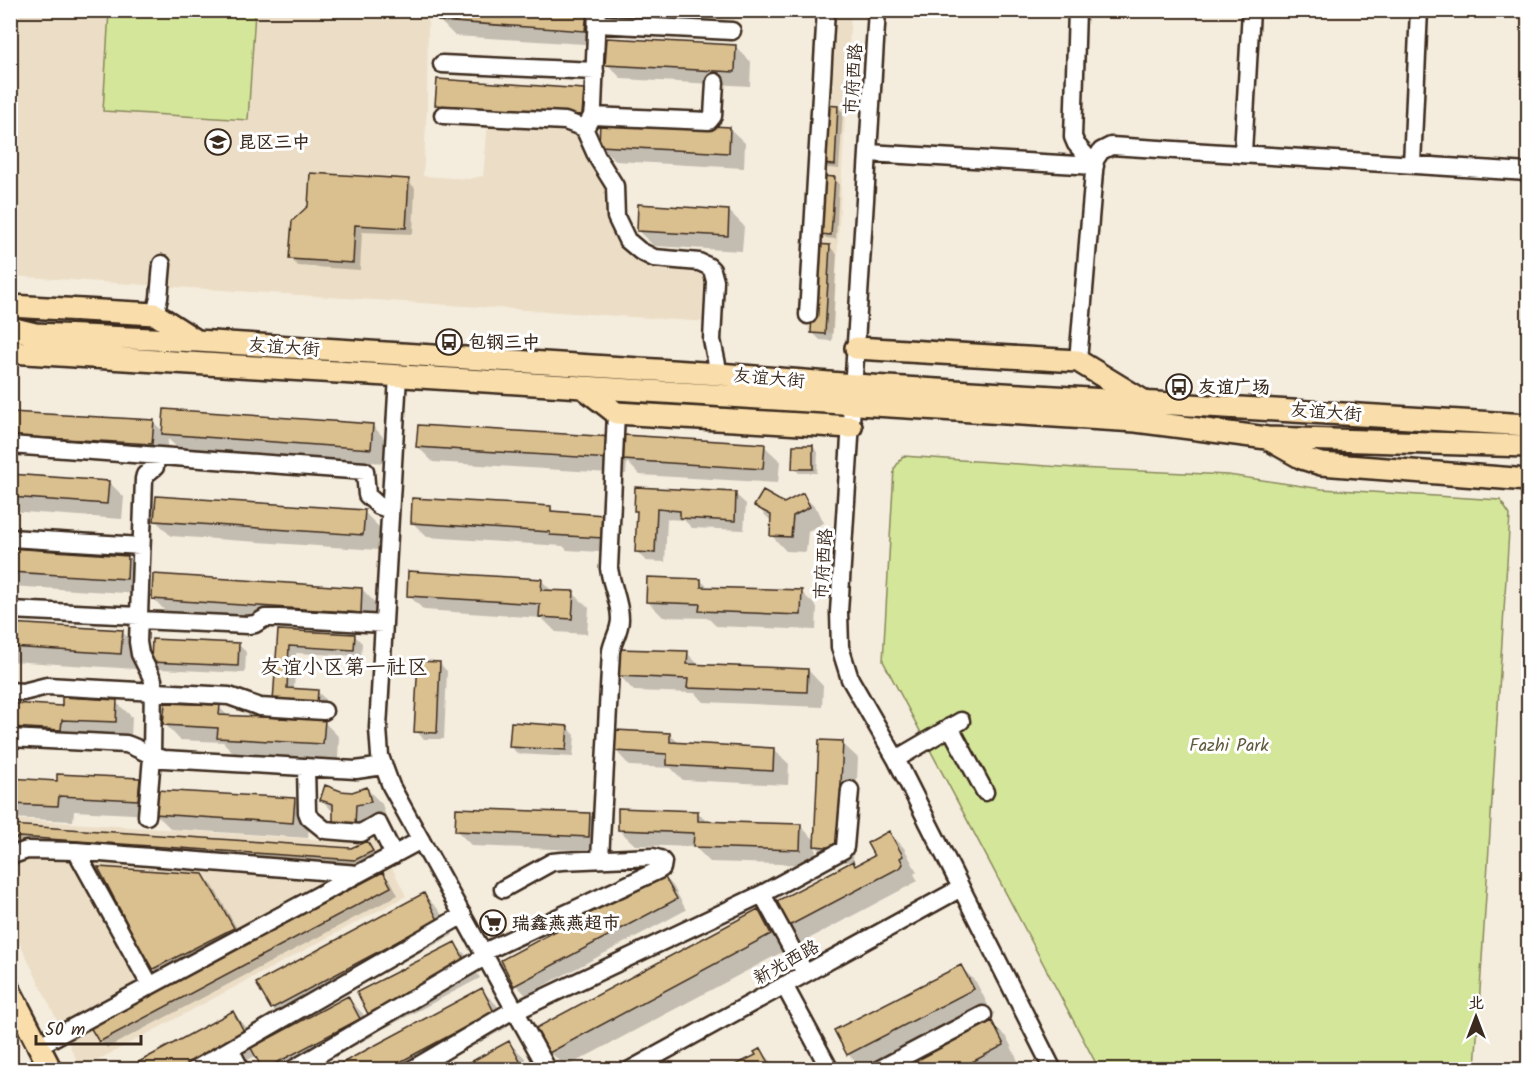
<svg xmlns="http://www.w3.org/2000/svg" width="1539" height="1080" viewBox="0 0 1539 1080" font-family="Kalam,'LXGW WenKai TC',sans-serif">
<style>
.built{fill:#ecdec6}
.green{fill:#d4e69a;stroke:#88885c;stroke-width:1.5}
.shadow{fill:#0003}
.building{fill:#dabf8f;stroke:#3b2a1e;stroke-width:1.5}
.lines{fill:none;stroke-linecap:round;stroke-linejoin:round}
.minor-casing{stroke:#3b2a1e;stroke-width:21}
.major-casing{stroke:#3b2a1e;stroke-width:26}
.minor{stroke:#fff;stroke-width:16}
.major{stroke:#f9deab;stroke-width:21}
.labels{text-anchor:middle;stroke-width:6;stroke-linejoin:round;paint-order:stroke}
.street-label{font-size:18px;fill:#3b2a1e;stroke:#fff}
.poi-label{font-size:18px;font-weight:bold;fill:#3b2a1e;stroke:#fff;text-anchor:start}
.park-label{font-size:18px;fill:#61593d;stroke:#fff}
.quarter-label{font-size:21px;fill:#3b2a1e;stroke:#fff}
</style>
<rect width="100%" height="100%" fill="#f4ecdd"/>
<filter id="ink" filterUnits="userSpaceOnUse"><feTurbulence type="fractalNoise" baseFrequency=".0167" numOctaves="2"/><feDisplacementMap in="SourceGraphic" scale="12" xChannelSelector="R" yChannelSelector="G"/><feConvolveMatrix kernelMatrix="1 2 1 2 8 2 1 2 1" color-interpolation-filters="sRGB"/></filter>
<g filter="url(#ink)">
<!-- built -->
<path class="built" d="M10,11H428L427,108L423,176L469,179L483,176L488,123L582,129L607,176L619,239L699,267L707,276L708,322L11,276Z
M827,11H851L833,333L808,331Z
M11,819L356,842L375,833L406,896L81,1069L11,926Z"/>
<!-- green -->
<path class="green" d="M228,10L255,12L248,120L103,111L109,11Z
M903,456L1076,468L1228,475L1322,489L1500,500L1510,515L1475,1069H1099L883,661L894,469Z"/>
<!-- shadow -->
<path class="shadow" d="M440,10H590L600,45L455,36L440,21Z
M736,47L751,62L750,86L622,79L607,64Z
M583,90L599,106L597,129L452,120L437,104Z
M838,108L843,112L839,169L828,168L823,164Z
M729,128L745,143L744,168L616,161L600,146Z
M834,179L839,183L836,239L824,238L820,233Z
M408,181L415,188L413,234L362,232L360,270L298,266L291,259Z
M729,211L744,226L742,251L654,246L638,231Z
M830,247L837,254L832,341L820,340L812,332Z
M10,413L153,422L164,432L372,425L387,441L386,463L179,449L168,439L167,459L10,450Z
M612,438L625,451L764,446L780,461L778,483L640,475L627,462L626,474L433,462L418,447Z
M813,447L818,452L817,473H799L794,468Z
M10,475L109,482L124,497L122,519L10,511Z
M735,494L746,504L744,530L692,528L684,520L667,519L665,562L646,561L636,551L638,513L636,510Z
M802,495L818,510L824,523L808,531L806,552L786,551L771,535L772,522L756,506L784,505Z
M551,508L556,513L603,516L617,553L567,550L563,546L427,537L412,522Z
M364,512L379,527L378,550L171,536L156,521Z
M10,550L127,557L143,572L141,594L10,586Z
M541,580L553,592L573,593L589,608L587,634L556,632L542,618L424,610L408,595Z
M700,580L709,588L801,592L817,607L816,630L716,626L708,618L663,617L647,601Z
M362,589L377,605L375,628L168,614L153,598Z
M10,625L122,632L138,647L136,669L10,661Z
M279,631L355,636L362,643L361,656L296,653L294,690L317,691L325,699L324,710L282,708Z
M238,644L246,652L245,673L160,669L153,662Z
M687,653L700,666L808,670L823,686L822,707L704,702L695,693L634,691L619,675Z
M440,664L447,671L444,739H424L416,731Z
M116,702L132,717L131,737L10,741V705L63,708Z
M219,707L229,717L324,722L339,737L338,759L234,753L223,742L180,740L165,724Z
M567,727L575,735L573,757L518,754L511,747Z
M669,734L680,744L773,749L789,764L788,785L683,780L671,768L630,766L615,750Z
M842,743L858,758L853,863L857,867L876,856L889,832L904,848L917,872L914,874L918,881L801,943L786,927L853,862L831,861L816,846L815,865L710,862L695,847L635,845L619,830L697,812L708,823L800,826L816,841Z
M139,779L157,797L294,800L310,815L308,838L171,829L153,811V815L74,811L73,821L10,818V780L59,782Z
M367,789L382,804L386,817L371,820L370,841L349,840L334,813L322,800L341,793H352Z
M590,815L605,830L604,851L472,846L457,831Z
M10,826L351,850L366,842L379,859L364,866L10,853Z
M383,874L391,881L398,895L107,1048L100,1041Z
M202,875L213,886L243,939L163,979L152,969Z
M663,875L673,886L686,910L526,995L516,985L503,961Z
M424,895L439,910L453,935L287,1024L272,1008Z
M758,911L773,926L786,950L566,1067L550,1052Z
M455,944L470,959L480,978L385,1028L369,1013Z
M961,967L976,982L988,1005L863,1069L848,1054Z
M481,990L497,1005L508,1027L429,1070H332Z
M348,998L363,1014L375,1035L308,1070H265L257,1055L229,1070H128L233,1013L248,1029L258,1046Z
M991,1023L1007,1038L1018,1061L1002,1070H901Z
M509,1043L525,1058L530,1070H459Z
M761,1050L779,1070L727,1069L737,1064L738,1066L758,1056Z"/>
<!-- building -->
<path class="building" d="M439,10H587L585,31L438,21Z
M607,38L736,45L735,72L605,65Z
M437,79L584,89L582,115L435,105Z
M825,105L838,106L835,165L822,164Z
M600,120L730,127L729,153L599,146Z
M310,173L409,179L406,228L355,225L353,263L289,259L292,221L308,206Z
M821,176L835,177L831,235L818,234Z
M638,204L729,210L728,236L637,231Z
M816,244L830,245L825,334L811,333Z
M164,409L373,424L371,449L162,434Z
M10,412L154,420L152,444L10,436Z
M418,425L613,437L611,459L416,447Z
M624,435L765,444L763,469L623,460Z
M793,445H813V469H792Z
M10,474L109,481L107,504L10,497Z
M635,487L736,492L735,521L680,518V511L657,509L655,553L635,552L637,511H634Z
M763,491L784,503L803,493L810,507L793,516L791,537L770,536L771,515L754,506Z
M156,496L365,510L363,535L154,521Z
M412,498L551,506V511L604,515L603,538L550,535V532L411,523Z
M10,548L128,556L127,579L10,572Z
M408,571L542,579L541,590L574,591L572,619L539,617L540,604L407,596Z
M153,574L362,588L361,613L152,599Z
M647,577L701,579V587L802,590L801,615L699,611L700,604L646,602Z
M10,623L123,630L121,654L10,647Z
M278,630L355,634L354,650L289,646L287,688L318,690L317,703L273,701Z
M152,639L239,643L238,666L151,662Z
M618,649L688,651L687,664L808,669L807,692L687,688L688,679L617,676Z
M418,661L440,662L437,733L414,732Z
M62,697L117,700L116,722L62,720L61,730L10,727V703L62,706Z
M165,703L220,705L219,715L325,720L323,744L217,738L218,728L163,725Z
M511,722L568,726L566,750L509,747Z
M615,730L670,733V742L774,748L773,771L667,765V754L614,751Z
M819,740L843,741L838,848L814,846Z
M57,774L140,778L138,800L59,796L58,806L10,804V778L57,781Z
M325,785L341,791L352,792L367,787L371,802L356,805L355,826L333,825V804L320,800Z
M156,790L295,798L293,823L154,814Z
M456,808L590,813L589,837L455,831Z
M618,808L698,811V821L801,824L800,850L693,847L694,833L618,830Z
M10,825L351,848L367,841L373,851L355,860L19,837L10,841Z
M889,831L903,856L900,858L903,864L901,867L785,928L771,904L853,861L855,866L874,856L867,843Z
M98,867L203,874L234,928L151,970Z
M383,872L391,887L99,1042L90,1027Z
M663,874L677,899L514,986L501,960Z
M424,893L438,920L271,1009L256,983Z
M758,909L771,934L549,1053L536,1028Z
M455,942L466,963L368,1014L357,992Z
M961,965L974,989L847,1055L834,1030Z
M482,988L494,1012L385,1070H329Z
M348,996L360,1019L263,1070L251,1048Z
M233,1011L247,1037L186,1070H124Z
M992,1021L1004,1045L957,1070H898Z
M509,1041L522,1065L513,1070H456Z
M761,1048L773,1070H725L756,1055L754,1052Z"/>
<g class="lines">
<!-- minor casing -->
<g class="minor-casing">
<path id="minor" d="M877,10L839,612L840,647L850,679L896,759L1053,1070
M1077,10L1073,137L1076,144L1095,166
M597,24L732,31
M442,64L595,71
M443,115L565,121L584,128L597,157L615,186L616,217L627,240L640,251L654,258L699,262L708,266L712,270L715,281L712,340L719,374
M592,116L709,121L713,116L715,82
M587,125L592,116L593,107L597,11
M868,153L1095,166
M1243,153L1251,10
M1412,164L1419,10
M155,314L159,298L162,264
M808,315L826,10
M1078,361L1095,160L1101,151L1111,146L1528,172
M398,376L378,728L380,756L391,786L548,1070
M10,445L365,471L367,495L379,506L390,510
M10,538L141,546
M10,610L139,616
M139,620L248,625L255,624L265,618H279L384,624
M10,691L23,692L47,686L229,696L260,707L324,711
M950,727L985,792
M10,738L126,744C140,748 150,757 164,759L356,770L383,766
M896,759L961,721
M306,767L307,812L309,817L325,830L361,833L378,823L394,855
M147,816L152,757L153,680L140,654L138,642L144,479L145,475L155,467L156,456
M76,851L150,985
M10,856L27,850L76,851L358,874
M600,859L611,651C613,640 620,631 620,619C620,601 611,585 609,568L616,413
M762,894L805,973
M484,952L659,870L662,868L663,862L660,859L653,857L562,861L552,862L503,889
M784,985L830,1070
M516,1011L762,894L843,850L845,847L850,790
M38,1046L421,840
M230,1049L241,1070
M194,1070L463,915
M292,1070L486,956
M411,1070L515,1009
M630,1070L961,888
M878,1070L983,1015"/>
</g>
<!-- major casing -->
<g class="major-casing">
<path id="major" d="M10,306L155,314L197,341
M10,328L35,334L197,341L719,374L854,385L1528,425
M856,348L1078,361L1142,400
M10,352L1136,421L1267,438L1528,446
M584,388L616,413L851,427
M1270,440L1302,458L1321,464L1528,480
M10,991L51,1070"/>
</g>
<!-- minor -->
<use href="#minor" class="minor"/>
<!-- major -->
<use href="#major" class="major"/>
</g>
</g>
<!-- icons -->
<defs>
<g id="school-ring" transform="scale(1.35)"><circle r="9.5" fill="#fff" stroke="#3b2a1e" stroke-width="1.5"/><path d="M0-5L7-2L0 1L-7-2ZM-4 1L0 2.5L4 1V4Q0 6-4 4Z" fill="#3b2a1e"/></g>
<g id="bus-ring" transform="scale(1.35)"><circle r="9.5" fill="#fff" stroke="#3b2a1e" stroke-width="1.5"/><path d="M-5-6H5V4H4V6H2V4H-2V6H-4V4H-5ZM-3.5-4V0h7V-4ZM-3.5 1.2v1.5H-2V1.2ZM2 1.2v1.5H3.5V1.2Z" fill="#3b2a1e"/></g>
<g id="supermarket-ring" transform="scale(1.35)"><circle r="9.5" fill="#fff" stroke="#3b2a1e" stroke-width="1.5"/><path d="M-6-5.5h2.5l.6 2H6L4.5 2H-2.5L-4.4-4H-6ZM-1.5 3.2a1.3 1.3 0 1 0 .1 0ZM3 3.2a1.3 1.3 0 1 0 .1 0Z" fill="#3b2a1e"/></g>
</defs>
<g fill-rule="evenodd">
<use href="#school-ring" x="218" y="142"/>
<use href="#bus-ring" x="449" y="342"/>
<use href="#bus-ring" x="1179" y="387"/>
<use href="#supermarket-ring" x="493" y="923"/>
</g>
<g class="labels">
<!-- street labels -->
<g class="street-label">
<text transform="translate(853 79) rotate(-86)" y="6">市府西路</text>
<text transform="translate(284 347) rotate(4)" y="6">友谊大街</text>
<text transform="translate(769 378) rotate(5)" y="6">友谊大街</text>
<text transform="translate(1326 412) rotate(4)" y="6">友谊大街</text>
<text transform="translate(823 564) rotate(-86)" y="6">市府西路</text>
<text transform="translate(786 962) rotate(-29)" y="6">新光西路</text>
</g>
<!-- poi labels -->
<g class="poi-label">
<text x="238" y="148">昆区三中</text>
<text x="468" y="348">包钢三中</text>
<text x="1198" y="393">友谊广场</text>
<text x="512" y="929">瑞鑫燕燕超市</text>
</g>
<!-- park labels -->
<g class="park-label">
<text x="1229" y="751">Fazhi Park</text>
</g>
<!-- quarter labels -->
<g class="quarter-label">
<text x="344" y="674">友谊小区第一社区</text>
</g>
</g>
<!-- margin -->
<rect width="1539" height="1080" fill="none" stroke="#fff" stroke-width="36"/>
<rect x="18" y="18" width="1503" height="1044" fill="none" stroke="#3b2a1e" stroke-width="2" filter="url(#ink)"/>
<!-- north arrow -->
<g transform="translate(1476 1017)" stroke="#ffffff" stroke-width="4.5" paint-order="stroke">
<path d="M0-4.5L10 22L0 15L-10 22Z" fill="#3b2a1e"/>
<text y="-9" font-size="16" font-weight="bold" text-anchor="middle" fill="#3b2a1e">北</text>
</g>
<!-- scale -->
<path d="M36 1035v9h105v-9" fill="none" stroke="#3b2a1e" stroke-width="3"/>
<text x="45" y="1035" font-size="18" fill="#3b2a1e" stroke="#ffffff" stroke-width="4.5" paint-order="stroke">50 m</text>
</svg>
